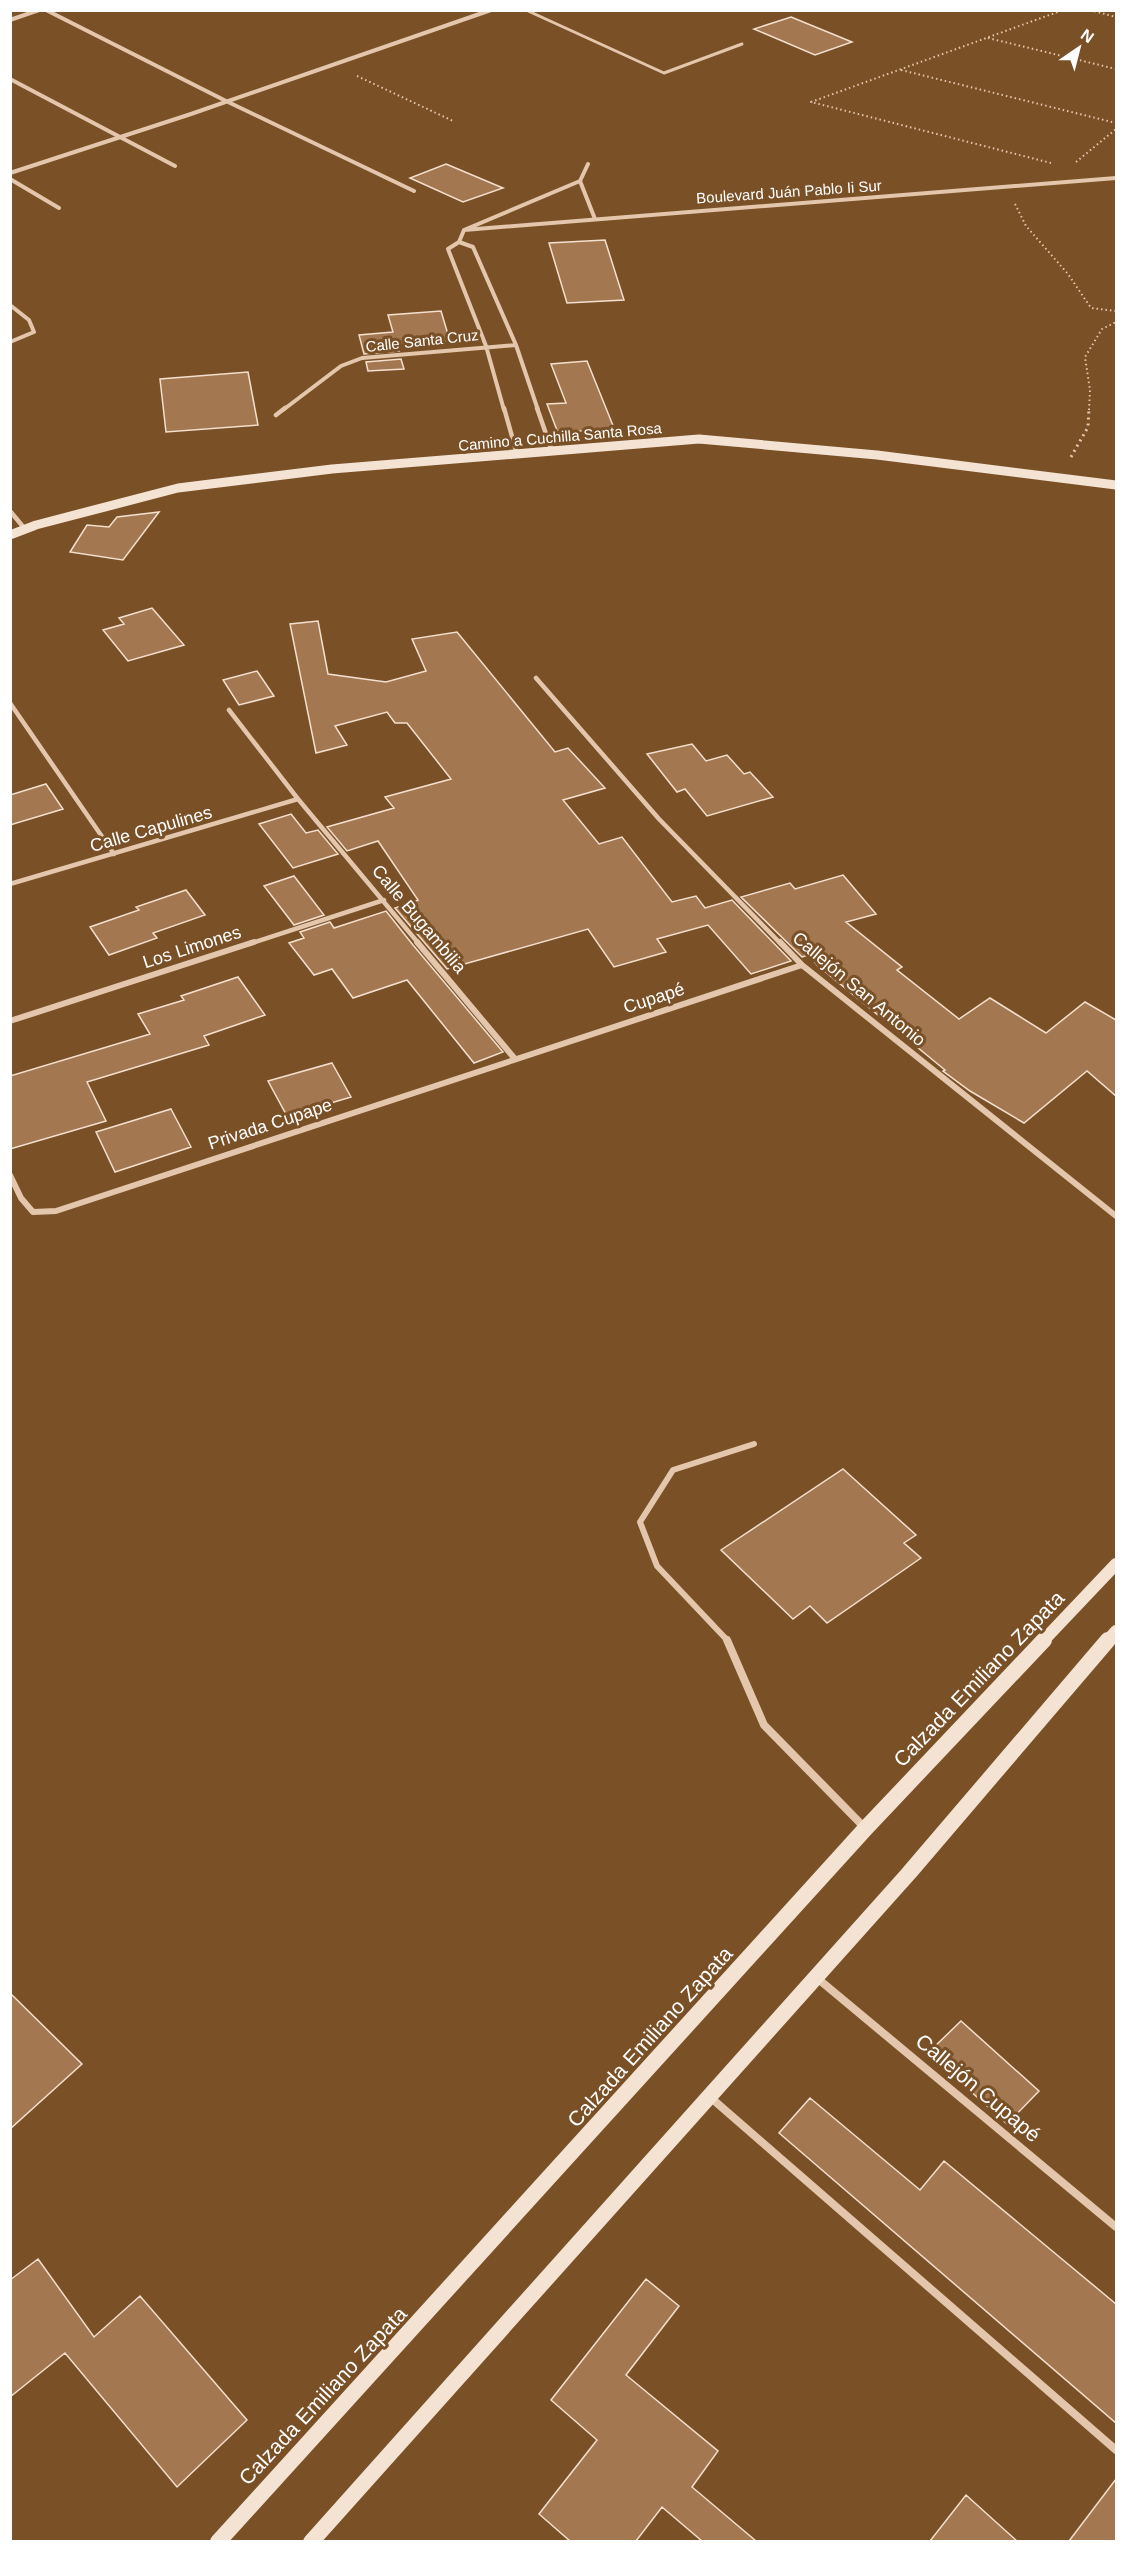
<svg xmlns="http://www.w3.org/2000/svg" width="1127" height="2552" viewBox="0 0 1127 2552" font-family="Helvetica,sans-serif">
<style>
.building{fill:#a37850;stroke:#f3dfcd;stroke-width:1.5}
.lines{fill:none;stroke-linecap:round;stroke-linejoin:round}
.path-far1{stroke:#e3c6ab;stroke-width:2;stroke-dasharray:1.5 3;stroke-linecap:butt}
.path{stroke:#e3c6ab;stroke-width:3;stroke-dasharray:2 4;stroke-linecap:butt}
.lane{stroke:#e3c6ab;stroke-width:3}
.street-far3{stroke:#e3c6ab;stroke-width:4}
.street-far2{stroke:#e3c6ab;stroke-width:4.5}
.street-far1{stroke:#e3c6ab;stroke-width:6}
.street{stroke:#e3c6ab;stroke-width:8}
.secondary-far2{stroke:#f4e3d3;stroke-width:9}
.secondary-far1{stroke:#f4e3d3;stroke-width:12}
.secondary{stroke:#f4e3d3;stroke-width:16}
.labels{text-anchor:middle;stroke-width:6;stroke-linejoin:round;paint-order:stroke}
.far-street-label{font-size:15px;fill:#fff;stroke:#7a5027}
.street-label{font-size:18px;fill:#fff;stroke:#7a5027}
.near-street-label{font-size:21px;fill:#fff;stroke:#7a5027}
</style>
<rect width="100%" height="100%" fill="#7a5027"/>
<!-- building -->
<path class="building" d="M791,17L852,42L815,55L754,29Z
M446,164L503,188L463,202L410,178Z
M605,240L624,300L567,303L549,243Z
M441,311L450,341L398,345L399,351L364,354L359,335L393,332L388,315Z
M401,359L404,369L368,371L366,362Z
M587,361L614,428L558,433L547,404L566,403L551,364Z
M248,372L258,425L166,432L160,379Z
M159,512L123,560L70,552L87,525L109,527L117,517Z
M152,608L184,645L128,661L103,630L124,624L119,618Z
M318,621L328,674L386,682L426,671L412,639L457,632L555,752L568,748L605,788L563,800L599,844L622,837L672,902L696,896L705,908L732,900L791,961L751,974L708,925L657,939L666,952L614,967L588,929L447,969L395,908L418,900L378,841L347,851L327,827L394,808L385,797L451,779L407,723H395L387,712L335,726L347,745L316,753L290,624Z
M257,671L274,696L239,705L223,680Z
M692,744L706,761L727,755L744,774L750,772L773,797L707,816L685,789L677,792L647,754Z
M46,784L63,809L10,825V795Z
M291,814L306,833L318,830L338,854L293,868L259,824Z
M843,875L876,914L846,922L902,967L897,970L959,1019L990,998L1046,1033L1085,1002L1116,1020V1096L1087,1071L1024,1123L970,1091L943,1071L945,1070L817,965L809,955L802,957L741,897L790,883L795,889Z
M294,876L324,915L294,925L264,886Z
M186,890L205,915L153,933L157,938L109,955L90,927L139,910L136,907Z
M386,911L413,945L503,1052L474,1063L407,980L353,998L332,969L314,975L289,943L304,938L300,932L330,922L334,928Z
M238,977L265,1015L204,1036L209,1045L87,1082L106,1121L10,1149V1076L150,1034L138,1014L184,1000L181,996Z
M332,1063L351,1097L287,1116L268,1081Z
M171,1109L191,1147L115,1172L96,1132Z
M843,1469L916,1535L904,1543L921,1558L827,1623L810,1606L793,1619L721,1550Z
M10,1993L82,2064L10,2129Z
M961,2021L1039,2091L1007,2124L928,2053Z
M810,2098L920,2190L944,2161L1116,2304V2423L779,2133Z
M38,2259L94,2337L140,2296L247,2420L177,2487L65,2353L10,2397V2280Z
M646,2279L679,2306L626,2375L718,2451L692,2487L756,2541H702L662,2507L636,2541H570L539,2514L597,2440L551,2400Z
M1116,2479V2541H1069Z
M966,2495L1017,2541H930Z"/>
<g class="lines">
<!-- path-far1 -->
<path class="path-far1" d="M1090,10L1116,17
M988,38L1116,69
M901,70L1116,123
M357,76L453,121
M1076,162L1116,129
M1051,163L811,102L1063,10
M1015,204L1026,226L1068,274L1091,308L1116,311
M1089,410L1090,390L1085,357L1102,329L1116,322"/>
<!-- path -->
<path class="path" d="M1071,457L1088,427L1089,408"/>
<!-- lane -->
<path class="lane" d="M526,10L664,73L742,44"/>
<!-- street-far3 -->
<path class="street-far3" d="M46,10L226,101L414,191
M10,20L39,10
M10,79L175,166
M588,164L580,181L595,219
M10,173L191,114L491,10
M10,179L59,208
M464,230L1116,178
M459,242L473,247L516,345L538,410
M459,242L448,249L486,346L504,410
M459,242L464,230L580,181
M10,305L29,320L34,332L10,342
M283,410L341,366L362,358L516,345"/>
<!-- street-far2 -->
<path class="street-far2" d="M504,408L517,454
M537,408L552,451
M276,415L285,408
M10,511L25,529
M536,678L659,819L781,944
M10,703L114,854
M229,710L298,799L419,944
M10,884L298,799
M249,944L384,900"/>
<!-- street-far1 -->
<path class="street-far1" d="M417,942L515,1059
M780,942L802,965L1116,1216
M10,1021L254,942
M10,1175L21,1198L33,1212L56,1211L802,965
M728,1641L657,1566L640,1522L673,1470L754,1444"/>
<!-- street -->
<path class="street" d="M727,1640L764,1725L865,1828
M817,1978L1116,2227
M710,2097L1116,2450"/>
<!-- secondary-far2 -->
<path class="secondary-far2" d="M10,535L36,525L178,488L332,469L699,439L877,455L1116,485"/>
<!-- secondary-far1 -->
<path class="secondary-far1" d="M1043,1641L1116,1564
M1107,1641L1116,1631"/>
<!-- secondary -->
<path class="secondary" d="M218,2542L866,1828L1044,1640
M311,2542L909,1873L1108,1640"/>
</g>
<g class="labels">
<!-- far-street labels -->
<g class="far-street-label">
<text transform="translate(789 192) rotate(-4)" y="5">Boulevard Juán Pablo Ii Sur</text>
<text transform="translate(422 341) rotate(-6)" y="5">Calle Santa Cruz</text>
<text transform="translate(560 437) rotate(-5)" y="5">Camino a Cuchilla Santa Rosa</text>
</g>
<!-- street labels -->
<g class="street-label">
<text transform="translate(151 829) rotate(-16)" y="6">Calle Capulines</text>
<text transform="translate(419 919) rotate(50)" y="6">Calle Bugambilia</text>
<text transform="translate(192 947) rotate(-18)" y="6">Los Limones</text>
<text transform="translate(859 989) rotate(40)" y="6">Callejón San Antonio</text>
<text transform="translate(654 998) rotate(-18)" y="6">Cupapé</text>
<text transform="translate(270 1124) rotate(-18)" y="6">Privada Cupape</text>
</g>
<!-- near-street labels -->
<g class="near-street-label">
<text transform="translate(979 1679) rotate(-46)" y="7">Calzada Emiliano Zapata</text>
<text transform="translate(650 2037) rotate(-48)" y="7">Calzada Emiliano Zapata</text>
<text transform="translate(978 2088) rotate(40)" y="7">Callejón Cupapé</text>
<text transform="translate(323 2396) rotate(-47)" y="7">Calzada Emiliano Zapata</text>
</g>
</g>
<!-- border -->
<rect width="1127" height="2552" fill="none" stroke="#ffffff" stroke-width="24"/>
<!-- north arrow -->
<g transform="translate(1079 48) rotate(35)" stroke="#7a5027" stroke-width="4.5" paint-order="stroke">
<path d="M0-4.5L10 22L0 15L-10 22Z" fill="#ffffff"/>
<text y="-9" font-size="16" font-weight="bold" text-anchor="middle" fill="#ffffff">N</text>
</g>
</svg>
